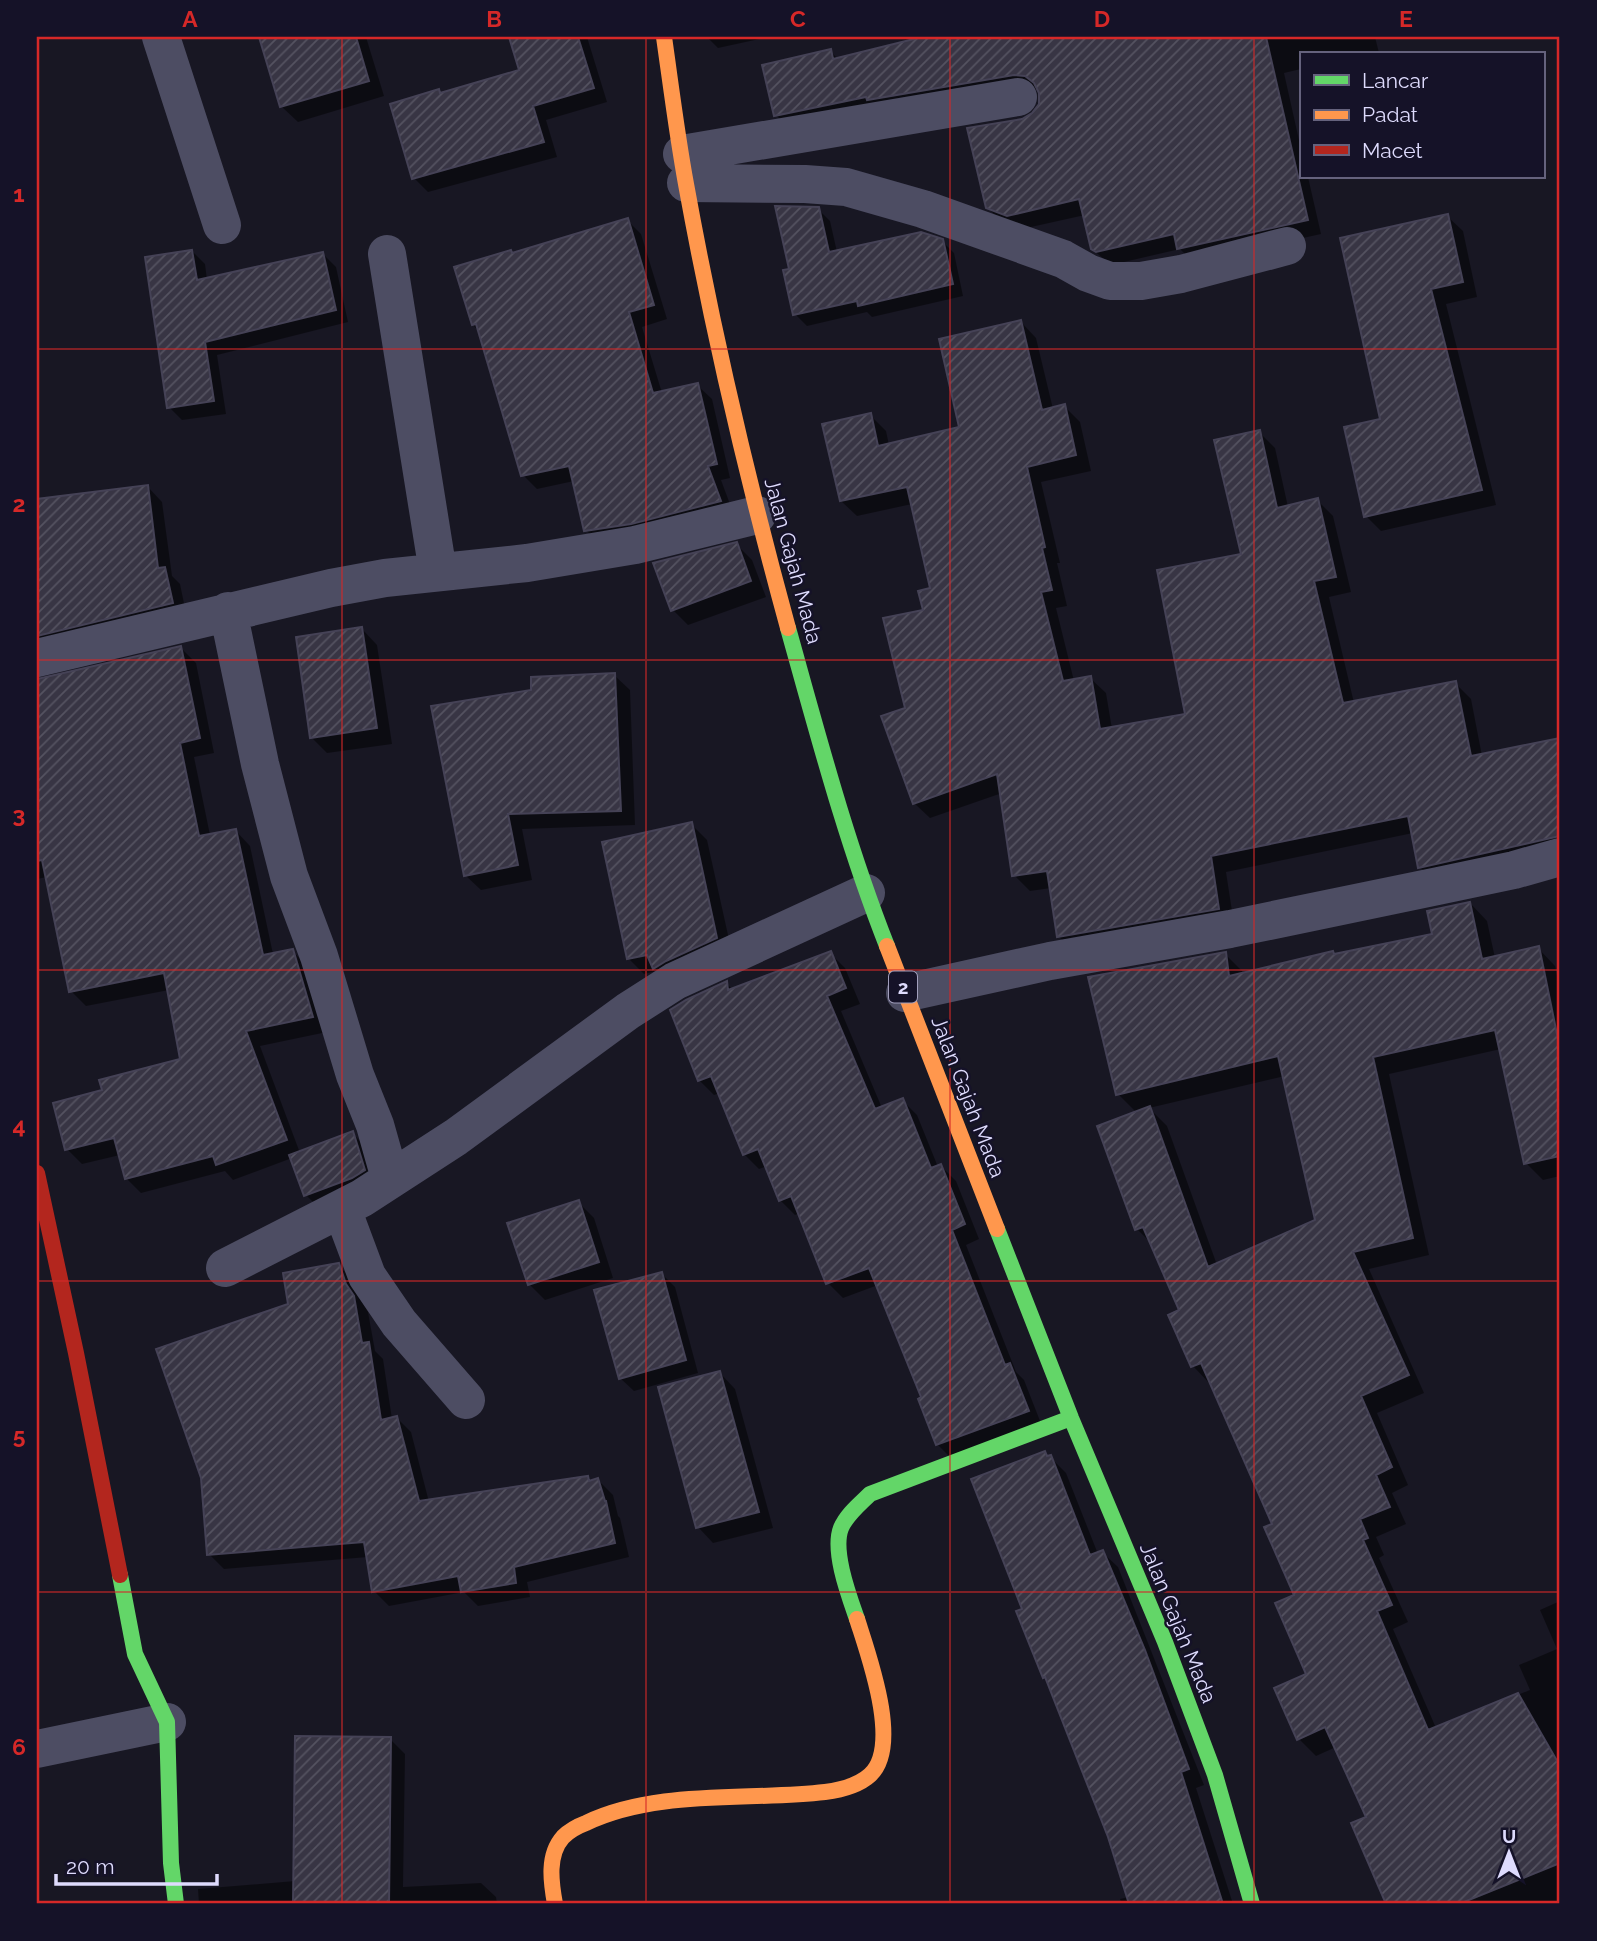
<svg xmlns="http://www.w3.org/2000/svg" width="1597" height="1941" viewBox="0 0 1597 1941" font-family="Raleway,sans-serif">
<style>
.shadow{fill:#0007;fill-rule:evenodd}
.building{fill:url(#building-hatch);stroke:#454256;stroke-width:2}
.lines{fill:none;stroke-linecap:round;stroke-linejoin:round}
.street{stroke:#4d4d63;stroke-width:38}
.fast{stroke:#63d668;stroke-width:16}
.slow{stroke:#ff974d;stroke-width:16}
.jam{stroke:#b3261e;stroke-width:16}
.grid{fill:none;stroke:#d62828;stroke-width:2;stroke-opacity:0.55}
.labels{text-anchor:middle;stroke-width:5;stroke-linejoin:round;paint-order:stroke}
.shield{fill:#151228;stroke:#a29fbd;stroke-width:2}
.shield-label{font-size:19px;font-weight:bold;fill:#dedbfd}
.street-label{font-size:21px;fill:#dedbfd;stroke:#151228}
.neatline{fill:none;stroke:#d62828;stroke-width:2.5}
.grid-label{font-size:23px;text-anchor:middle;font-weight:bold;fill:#d62828}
</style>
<defs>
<pattern id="building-hatch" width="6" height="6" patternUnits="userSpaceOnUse" patternTransform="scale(1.75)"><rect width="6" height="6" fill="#383544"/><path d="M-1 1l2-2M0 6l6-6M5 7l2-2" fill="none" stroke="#545260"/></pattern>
</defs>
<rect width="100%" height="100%" fill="#181723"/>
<!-- shadow -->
<path class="shadow" d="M261,37H366L384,96L298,122L282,107Z
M511,37H587L607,102L546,120L557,157L428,192L414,178L438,91L442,94L521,71Z
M707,37H768L718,48Z
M930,37H1375L1379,53L1301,54V69L1284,73L1301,149V177H1308L1321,234L1193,262L1180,249L1111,265L1092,249L1085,215L1022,229L1002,222L987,207L1022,120L1034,115L1040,105V90L1029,89L790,129L776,115L830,51L838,59Z
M818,209L830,221L837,252L942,241L954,253L963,296L872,317L867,312L807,326L795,314L791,270Z
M1447,216L1463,231L1477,297L1446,304L1496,505L1381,531L1366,516L1382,420Z
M627,220L641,234L667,319L642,327L662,393L697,385L712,399L730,478L721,480L734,515L600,545L586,530L574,481L537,489L523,475L480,332L473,325L512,254Z
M192,251L205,264L207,280L323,254L336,267L348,322L217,355L226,414L182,420L169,407Z
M1021,322L1036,338L1053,409L1064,406L1080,422L1091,471L1041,482L1060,563H1057L1067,606L1056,608L1074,681L1090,678L1106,693L1112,729L1187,715L1243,556L1259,432L1275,448L1288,507L1317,500L1333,516L1351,592L1329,597L1354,703L1455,683L1471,699L1482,756L1560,740V854L1436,883L1420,867L1413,833L1226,872L1234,924L1075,952L1059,937L1051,888L1030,891L1014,875L1002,793L930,818L914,803L907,709L925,611L932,589L912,504L857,516L841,501L870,415L886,431L889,445L962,429Z
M147,486L162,502L172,576L180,584L187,618L37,657V609L86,604Z
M736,544L752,560L766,597L688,625L673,610Z
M362,629L377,645L392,744L327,753L311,737Z
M181,648L196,663L214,753L194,757L210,835L235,830L250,846L273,954L292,951L308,966L327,1032L260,1046L300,1153L352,1133L360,1141L371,1178L313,1202L306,1195L292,1158L233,1180L225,1171L141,1193L126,1178L120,1155L82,1164L67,1149L105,1092L182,1060L169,990L86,1006L71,991L47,877L37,879V681Z
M614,675L630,690L635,825L522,829L532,880L481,890L465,875L533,692Z
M691,824L707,840L732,953L644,974L628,958Z
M1470,903L1487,921L1495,958L1538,948L1555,966L1560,990V1176L1543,1180L1526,1163L1501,1049L1389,1074L1429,1255L1369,1269L1424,1393L1377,1413L1408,1485L1392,1493L1406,1524L1376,1537L1384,1555L1379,1558L1408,1622L1393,1629L1436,1728L1530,1690L1519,1665L1557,1649L1540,1610L1560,1601V1904H1387L1353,1824L1368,1818L1336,1747L1316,1756L1299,1739L1308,1675L1296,1596L1274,1525L1212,1383L1210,1384L1193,1366L1170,1316L1182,1311L1152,1244L1137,1229V1113L1118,1094L1225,954L1242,971L1243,974L1335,956L1434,935ZM1285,1076L1317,1221L1217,1265L1167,1126L1149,1108Z
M830,953L845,968L860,1004L841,1011L882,1108L902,1100L917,1115L938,1167L941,1166L956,1181L979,1239L966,1245L1016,1372L1024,1380L1042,1426L953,1460L938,1445L920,1400L923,1398L878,1285L843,1298L828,1283L800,1213L795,1215L780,1200L767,1166L759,1169L744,1154L720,1093L714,1095L699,1080L672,1011L726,983L733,990Z
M578,1202L594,1218L613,1278L545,1300L529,1284Z
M338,1265L353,1280L361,1300L368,1312L375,1351L383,1359L392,1419L397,1418L411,1432L429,1502L587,1478L592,1482L598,1480L613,1495L618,1516L620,1518L629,1557L527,1582L530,1597L478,1606L464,1592L389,1606L374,1591L368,1557L224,1569L209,1554L290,1305Z
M662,1274L675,1287L698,1373L634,1391L620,1378Z
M720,1373L735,1389L773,1528L713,1543L698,1527Z
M1050,1457L1066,1473L1098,1554L1102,1552L1118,1567L1204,1785L1196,1788L1233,1904H1122L1120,1899L1129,1897L1110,1837L1049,1682L1044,1677L1024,1610L1048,1458Z
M390,1739L405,1754L403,1887L481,1883L496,1897L497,1904H199L198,1889L295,1881Z"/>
<!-- building -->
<path class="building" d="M259,37H356L369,81L280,107Z
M509,37H578L594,88L533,106L544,142L412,179L390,104L439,89L440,93L519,70Z
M922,37H1266L1308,220L1177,249L1174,234L1096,252L1091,249L1079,199L1007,216L986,208L967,128L1022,119L1032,113L1039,104V93L1034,83L1025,76L1014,75L867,100L866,97L774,116L762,65L831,49L833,59Z
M775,206L819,207L829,252L921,232L943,239L953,284L858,306L857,301L793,315L783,270L789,269Z
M1448,214L1463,282L1431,289L1482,490L1364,517L1344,427L1380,419L1340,238Z
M628,218L654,305L629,312L653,393L698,383L717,464L708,466L721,501L631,524L584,531L569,466L521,476L476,324L472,325L454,267L511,250L512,253Z
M192,250L197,280L323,252L336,310L205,342L214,401L167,408L145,257Z
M1021,320L1042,410L1065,404L1076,455L1027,467L1045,547L1042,548L1052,590L1041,592L1063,681L1091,676L1100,729L1185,714L1157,570L1241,554L1214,440L1260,430L1277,508L1318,498L1336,577L1314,581L1343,703L1456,681L1471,756L1560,738V836L1418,868L1408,816L1211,856L1219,909L1057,937L1047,871L1012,876L997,774L913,804L881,716L905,708L883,618L923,610L918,591L930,588L907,487L840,501L822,424L871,413L878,446L959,427L939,339Z
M148,485L158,568L165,567L173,603L37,636V499Z
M737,542L751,581L671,611L653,563Z
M362,627L377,728L310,738L296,637Z
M181,646L200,738L180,743L199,836L236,829L263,955L293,949L313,1017L246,1031L287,1140L216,1165L213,1156L125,1179L114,1138L65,1150L53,1103L102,1090L99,1080L180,1059L164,973L69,992L42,860L37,861V679Z
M615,673L621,811L508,814L518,865L464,876L431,706L531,690V677Z
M692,822L717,938L666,961L653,969L647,955L627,959L602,842Z
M1470,902L1482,959L1539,946L1560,1049V1156L1524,1164L1495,1030L1373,1057L1413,1238L1353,1252L1409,1375L1361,1396L1392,1467L1376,1475L1390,1507L1360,1519L1368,1538L1363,1540L1392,1605L1377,1611L1428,1730L1518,1693L1560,1766V1863L1459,1904H1386L1351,1823L1366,1817L1325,1727L1297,1740L1274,1688L1306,1674L1275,1603L1294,1595L1264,1527L1272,1524L1201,1363L1191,1367L1168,1315L1179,1310L1143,1227L1135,1230L1097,1126L1150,1106L1208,1267L1315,1220L1278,1056L1116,1095L1088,977L1226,952L1229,976L1333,951L1334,954L1432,934L1427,911Z
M831,951L846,988L827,996L875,1109L903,1098L931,1168L941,1164L965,1224L952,1230L1005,1365L1010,1363L1029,1411L936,1445L918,1399L921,1397L869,1268L826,1284L791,1196L779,1201L758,1149L743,1155L711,1076L698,1081L670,1010L686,1000L727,981L728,990Z
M353,1131L365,1170L352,1178L304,1196L289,1155Z
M579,1200L599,1262L528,1285L507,1223Z
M339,1263L346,1284L354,1296L362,1343L369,1342L381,1420L397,1416L419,1501L588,1476L589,1481L598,1478L605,1501H606L615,1543L514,1567L516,1583L461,1592L458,1576L372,1592L364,1542L207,1555L201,1478L156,1349L288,1304L283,1273Z
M662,1272L686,1360L619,1379L594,1290Z
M720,1371L759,1512L696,1528L658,1387Z
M1045,1451L1047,1456L1051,1455L1090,1555L1103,1550L1145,1650L1189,1769L1181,1772L1223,1904H1129L1108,1837L1045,1677L1043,1678L1016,1611L1022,1609L971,1479Z
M295,1736L391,1737L389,1904H293Z"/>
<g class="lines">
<!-- street -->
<path class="street" d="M161,37L222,225
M682,154L1018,97
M686,183L805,184L846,187L923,209L1063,259L1088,273L1110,281H1141L1181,274L1287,246
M387,254L438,572
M228,611L260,764L289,876L319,956L355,1075L375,1125L386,1164L393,1178
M37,658L331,588L385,578L527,563L635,545L757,515
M905,993L1050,961L1230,929L1438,886L1514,870L1560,857
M342,1209L367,1276L399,1323L466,1400
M225,1268L362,1198L456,1137L628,1011L675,981L866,893
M37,1749L167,1722"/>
<!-- fast -->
<path class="fast" d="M788,628C818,735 846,842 887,946
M997,1229L1071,1418L1165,1642L1215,1775L1252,1904
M120,1575L135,1654L167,1722L171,1863L176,1904
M857,1619C849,1596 832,1551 841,1528C847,1514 860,1504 870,1494L1071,1418"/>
<!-- slow -->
<path class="slow" d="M664,37C671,86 677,135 686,184C713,333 748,482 788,628
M887,946L997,1229
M555,1904C551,1882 547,1855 563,1837C569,1831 578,1826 586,1823C657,1789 748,1801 825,1792C840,1790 858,1786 870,1775C902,1746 868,1654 857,1619"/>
<!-- jam -->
<path class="jam" d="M37,1173L76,1353L120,1575"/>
</g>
<!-- grid -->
<path class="grid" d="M342,37V1904M646,37V1904M950,37V1904M1254,37V1904M37,349H1560M37,660H1560M37,970H1560M37,1281H1560M37,1592H1560"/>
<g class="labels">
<!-- shield labels -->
<rect class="shield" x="889" y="971.5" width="28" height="31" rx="5"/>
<g class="shield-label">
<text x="903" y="994">2</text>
</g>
<!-- street labels -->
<g class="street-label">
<text transform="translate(793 561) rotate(75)" y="7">Jalan Gajah Mada</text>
<text transform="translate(968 1097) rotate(69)" y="7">Jalan Gajah Mada</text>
<text transform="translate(1178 1623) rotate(68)" y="7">Jalan Gajah Mada</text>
</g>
</g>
<!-- border -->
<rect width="1597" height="1941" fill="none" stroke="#151228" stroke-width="77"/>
<!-- legend -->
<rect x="1300" y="52" width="245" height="126" fill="#151228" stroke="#65627d" stroke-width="2"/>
<rect x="1314" y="75" width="35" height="10" fill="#63d668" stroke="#65627d" stroke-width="2"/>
<text x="1362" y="88" font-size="21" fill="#dedbfd">Lancar</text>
<rect x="1314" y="110" width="35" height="10" fill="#ff974d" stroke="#65627d" stroke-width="2"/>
<text x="1362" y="122" font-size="21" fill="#dedbfd">Padat</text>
<rect x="1314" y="145" width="35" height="10" fill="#b3261e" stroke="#65627d" stroke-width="2"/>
<text x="1362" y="158" font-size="21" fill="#dedbfd">Macet</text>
<!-- north arrow -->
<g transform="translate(1509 1853)" stroke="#151228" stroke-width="5" paint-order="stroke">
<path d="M0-5L12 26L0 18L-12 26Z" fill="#dedbfd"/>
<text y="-10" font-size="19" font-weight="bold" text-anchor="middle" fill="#dedbfd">U</text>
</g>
<!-- scale -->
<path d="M56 1874v10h161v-10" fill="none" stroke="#dedbfd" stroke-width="3.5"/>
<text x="66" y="1874" font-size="21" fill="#dedbfd" stroke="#151228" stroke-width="5" paint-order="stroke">20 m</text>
<rect x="38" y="38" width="1520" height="1864" class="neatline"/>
<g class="grid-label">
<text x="190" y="27">A</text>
<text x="494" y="27">B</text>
<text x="798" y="27">C</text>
<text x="1102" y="27">D</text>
<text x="1406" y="27">E</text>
<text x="19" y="202">1</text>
<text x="19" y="512">2</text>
<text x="19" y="823">3</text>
<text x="19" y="1134">4</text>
<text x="19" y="1444">5</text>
<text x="19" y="1755">6</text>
</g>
</svg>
